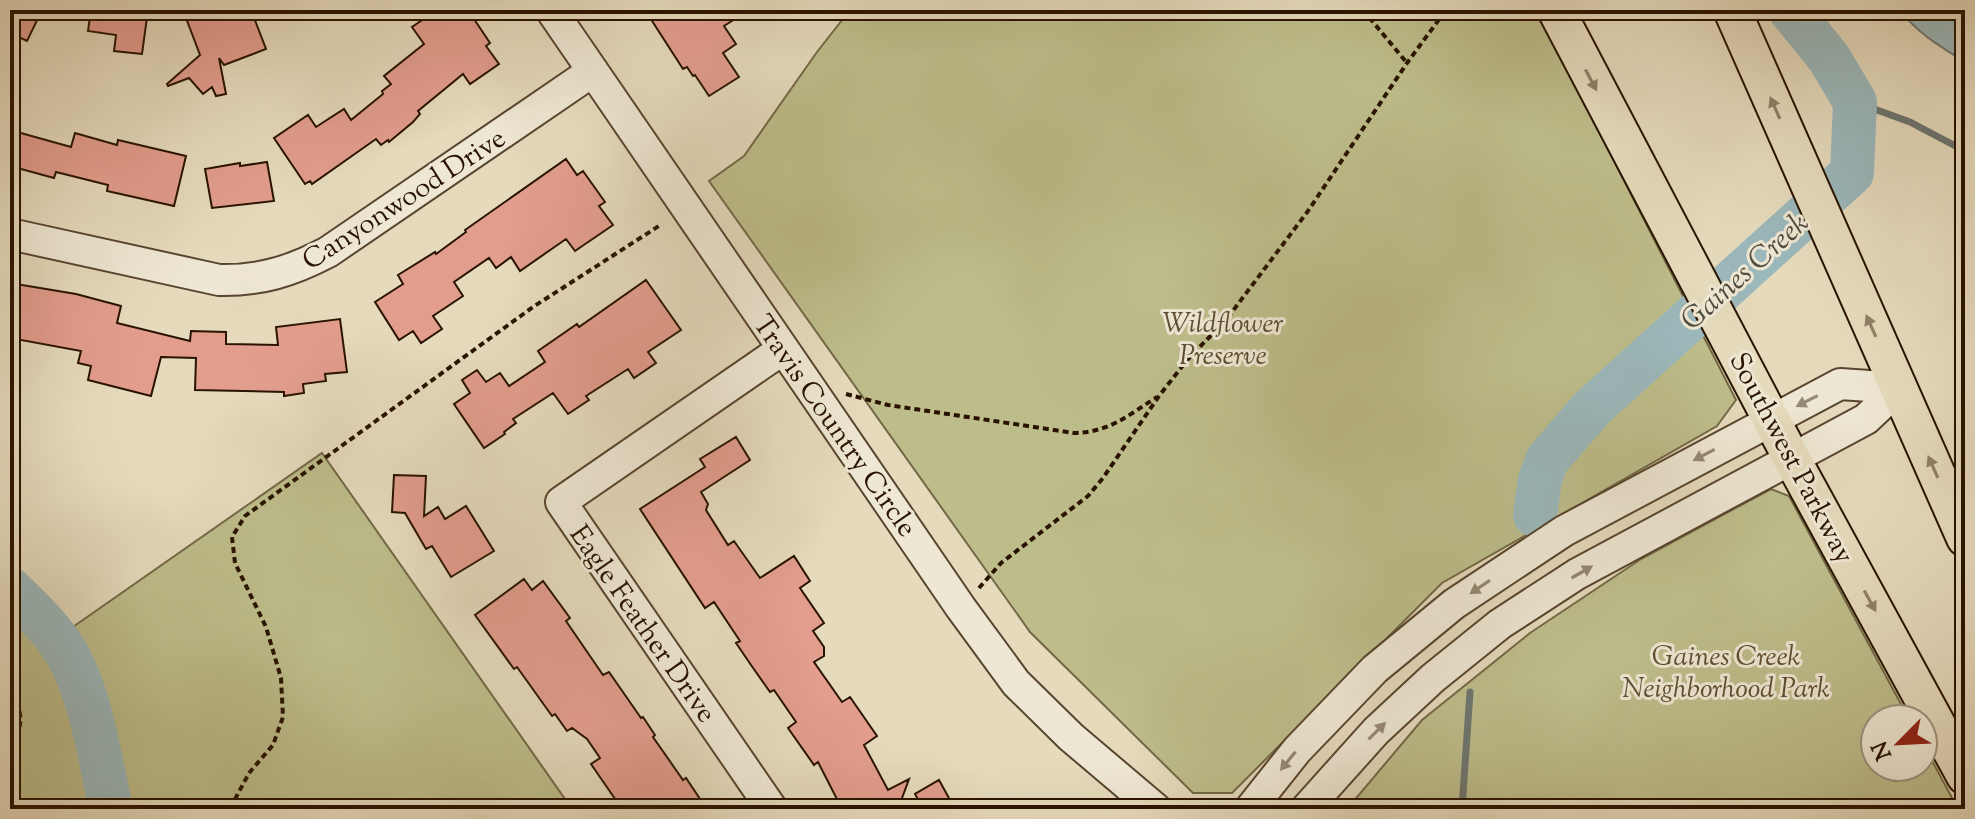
<svg xmlns="http://www.w3.org/2000/svg" width="1975" height="819" viewBox="0 0 1975 819" font-family="'Sorts Mill Goudy',serif">
<style>
.green{fill:#bdbd8b;stroke:#736846;stroke-width:2}
.water{fill:#9bb8bb;stroke:#6d7670;stroke-width:2}
.lines{fill:none;stroke-linecap:round;stroke-linejoin:round}
.stream{stroke:#6d7670;stroke-width:7}
.river{stroke:#9bb8bb;stroke-width:44}
.building{fill:#e29d8d;stroke:#291300;stroke-width:2}
.minor-casing{stroke:#58452f;stroke-width:34}
.major-casing{stroke:#291300;stroke-width:40}
.path{stroke:#291300;stroke-width:4;stroke-dasharray:6 4;stroke-linecap:butt}
.minor{stroke:#eee7d3;stroke-width:30}
.major{stroke:#e5dabc;stroke-width:36}
.oneway{fill:#908067}
.oneway2{fill:#958874}
.labels{text-anchor:middle;stroke-width:6;stroke-linejoin:round;paint-order:stroke}
.street-label{font-size:28px;fill:#291300;stroke:#eee7d3}
.park-label{font-size:28px;font-style:italic;fill:#5d4e31;stroke:#eee7d3}
.water-label{font-size:30px;font-style:italic;fill:#514d41;stroke:#eee7d3}
</style>
<rect width="100%" height="100%" fill="#e5dabc"/>
<filter id="stains"><feTurbulence type="fractalNoise" baseFrequency=".0025" numOctaves="4"/><feColorMatrix values="0 0 0 0 .2 0 0 0 0 .09 0 0 0 0 .02 0 0 0 .5 -.17"/></filter>
<radialGradient id="worn" r=".72"><stop offset=".6" stop-color="#630" stop-opacity="0"/><stop offset="1" stop-color="#630" stop-opacity=".3"/></radialGradient>
<!-- green -->
<path class="green" d="M850,10H1537L1736,400L1717,426L1442,583L1232,793H1193L1030,632L709,181L744,156L817,52Z
M322,453L572,809H10V569L37,592L70,629Z
M1771,489L1789,496L1909,719H1875V767H1923V744L1958,809H1347L1422,720L1530,633L1641,559Z"/>
<!-- water -->
<path class="water" d="M1900,10H1965V62C1941,47 1917,33 1900,10Z"/>
<g class="lines">
<!-- stream -->
<path class="stream" d="M1855,102L1910,122L1965,151
M1462,809L1470,692"/>
<!-- river -->
<path class="river" d="M1535,515L1540,480L1547,460L1592,408L1852,173L1855,102L1829,58L1790,10
M10,589C29,607 50,627 64,649C91,693 100,759 111,809"/>
</g>
<!-- building -->
<path class="building" d="M10,10H42L27,41L10,33Z
M91,10H148L142,54L114,51L116,35L88,31Z
M183,10H251L266,49L224,65L219,58L226,94L216,96L212,87L203,94L189,78L168,86L167,84L200,55Z
M437,10H468L490,43L486,46L499,64L470,84L463,74L418,111L420,114L413,122L389,142L388,140L381,145L376,139L312,184L310,181L305,184L274,138L308,115L316,127L344,109L351,120L383,94L382,91L391,84L384,76L424,44L412,27Z
M645,10H749L724,26L736,44L723,53L739,77L709,96L695,75L693,76L687,67L683,69Z
M10,130L71,147L75,133L117,145L118,140L186,156L174,206L107,191L108,185L56,172L54,178L10,166Z
M566,159L577,175L583,171L605,202L599,206L613,225L575,251L566,239L520,271L511,257L496,268L489,258L454,282L463,296L433,316L442,329L421,343L413,331L399,340L375,302L403,284L398,275L435,252L436,254L466,232L465,230Z
M267,162L274,201L212,208L205,169L240,163V166Z
M646,280L681,330L648,352L656,363L634,378L628,369L586,396L589,400L568,414L553,393L513,419L516,423L504,432L505,434L484,448L454,404L470,393L462,380L477,370L486,382L500,373L509,386L545,362L538,351L577,324L579,327Z
M10,283L76,294L121,306L117,323L190,341L191,331L226,332V344L278,345L276,327L340,319L347,372L325,374L326,381L303,384L304,393L284,396V392L195,390L196,358L161,357L151,396L88,380L91,366L78,363L81,351L10,338Z
M736,437L750,460L701,492L708,504L706,510L728,545L734,541L760,578L794,556L810,581L800,588L824,623L813,631L824,647V656L814,662L842,702L850,697L877,736L864,745L888,790L909,779L898,809H842L818,762L814,765L788,728L796,722L774,690L770,692L751,665L736,643L740,641L714,602L705,608L640,509L705,467L700,459Z
M394,475L426,476L424,516L438,507L445,519L466,506L494,551L451,577L432,546L426,549L405,513L392,512Z
M524,579L532,590L543,581L570,618L566,621L603,675L609,672L641,718L643,717L655,735L653,737L683,780L686,778L700,799L685,809H622L591,764L600,758L587,739L572,728L567,731L555,714L552,716L517,667L514,669L475,615Z
M939,780L955,809H923L915,794Z"/>
<g class="lines">
<!-- minor casing -->
<g class="minor-casing">
<path id="minor" d="M551,10L961,608L1016,683L1071,737L1156,809
M10,234L219,280C260,281 292,271 328,252L593,71
M772,809L561,502L783,349
M1250,809L1297,750L1375,669L1454,604L1564,531L1840,384L1899,388
M1306,809L1376,731L1433,678L1500,624L1577,574L1866,419L1899,388"/>
</g>
<!-- major casing -->
<g class="major-casing">
<path id="major" d="M1556,10L1792,459L1965,776
M1732,10L1965,538"/>
</g>
<!-- path -->
<path class="path" d="M1363,10L1407,63
M846,394L888,405L1074,433C1110,432 1127,416 1157,397
M979,588L1001,563L1088,496L1103,478L1159,396L1188,359L1226,320L1308,211L1407,63L1446,10
M10,694C25,714 23,726 10,746
M233,809V803L249,773L273,745L283,717L281,678L266,627L235,563L232,537L245,516L533,307L662,224
M1702,809L1717,802L1742,809
M1773,809L1785,805L1805,809"/>
<!-- minor -->
<use href="#minor" class="minor"/>
<!-- major -->
<use href="#major" class="major"/>
</g>
<!-- one-way arrows -->
<defs><path id="oneway-solid" d="M-6-.8H1V-3.2L6.5 0L1 3.2V.8H-6Z" transform="scale(2)"/></defs>
<g class="oneway">
<use href="#oneway-solid" transform="translate(1591 80) rotate(62)"/>
<use href="#oneway-solid" transform="translate(1775 108) rotate(-114)"/>
<use href="#oneway-solid" transform="translate(1871 326) rotate(-114)"/>
<use href="#oneway-solid" transform="translate(1933 467) rotate(-114)"/>
<use href="#oneway-solid" transform="translate(1870 601) rotate(61)"/>
</g>
<g class="oneway2">
<use href="#oneway-solid" transform="translate(1807 401) rotate(153)"/>
<use href="#oneway-solid" transform="translate(1704 455) rotate(152)"/>
<use href="#oneway-solid" transform="translate(1582 572) rotate(-30)"/>
<use href="#oneway-solid" transform="translate(1480 587) rotate(146)"/>
<use href="#oneway-solid" transform="translate(1377 731) rotate(-45)"/>
<use href="#oneway-solid" transform="translate(1288 761) rotate(129)"/>
</g>
<g class="labels">
<!-- street labels -->
<g class="street-label">
<text transform="translate(403 198) rotate(-33)" y="10">Canyonwood Drive</text>
<text transform="translate(836 425) rotate(55)" y="10">Travis Country Circle</text>
<text transform="translate(1793 457) rotate(62)" y="10">Southwest Parkway</text>
<text transform="translate(644 623) rotate(55)" y="10">Eagle Feather Drive</text>
</g>
<!-- park labels -->
<g class="park-label">
<text x="1223" y="332">Wildflower<tspan x="1223" dy="32">Preserve</tspan></text>
<text x="1726" y="665">Gaines Creek<tspan x="1726" dy="32">Neighborhood Park</tspan></text>
</g>
<!-- water labels -->
<g class="water-label">
<text transform="translate(1744 271) rotate(-42)" y="10">Gaines Creek</text>
</g>
</g>
<!-- margin -->
<rect width="1975" height="819" fill="none" stroke="#e5dabc" stroke-width="40"/>
<rect x="12" y="12" width="1951" height="795" fill="none" stroke="#291300" stroke-width="4"/>
<rect x="20" y="20" width="1935" height="779" fill="none" stroke="#291300" stroke-width="2"/>
<!-- north arrow -->
<g transform="translate(1899 743) rotate(246)"><circle r="38" fill="#eee7d3" stroke="#9f927f" stroke-width="2"/>
<path d="M0-6L14 30L0 20L-14 30Z" fill="#8f2418"/>
<text y="-12" font-size="22" font-weight="bold" text-anchor="middle" fill="#291300">N</text>
</g>
<rect width="100%" height="100%" filter="url(#stains)"/>
<rect width="100%" height="100%" fill="url(#worn)"/>
</svg>
